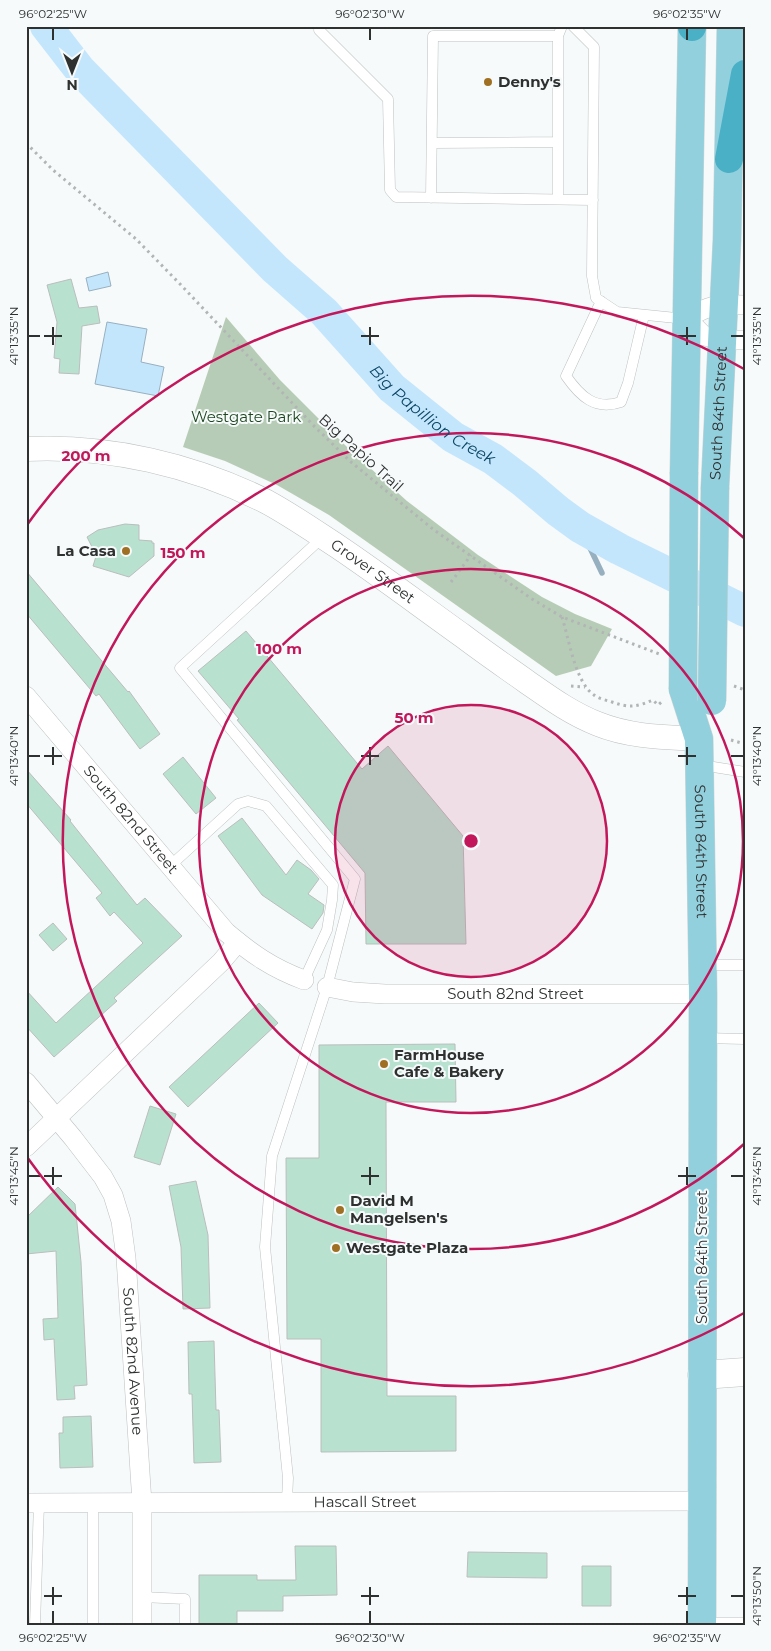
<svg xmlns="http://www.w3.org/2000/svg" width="771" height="1651" viewBox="0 0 771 1651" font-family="Montserrat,sans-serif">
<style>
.green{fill:#b7ccb6}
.water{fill:#c4e6fd;stroke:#97b0c0}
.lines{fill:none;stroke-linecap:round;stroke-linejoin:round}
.stream{stroke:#97b0c0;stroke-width:5.5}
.river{stroke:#c4e6fd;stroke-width:32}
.building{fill:#b9e1d0;stroke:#babebc}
.service-casing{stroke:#bdc1c1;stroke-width:11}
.minor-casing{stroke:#bdc1c1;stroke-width:20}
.tertiary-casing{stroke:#bdc1c1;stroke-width:25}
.secondary-casing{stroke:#bdc1c1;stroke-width:29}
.primary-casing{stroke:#d5d6d6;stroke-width:29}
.motorway-casing{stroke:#d5d6d6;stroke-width:29}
.path{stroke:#b1b5b5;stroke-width:3;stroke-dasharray:2.5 4;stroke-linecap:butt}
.service{stroke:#fff;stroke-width:10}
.minor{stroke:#fff;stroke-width:19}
.tertiary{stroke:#fff;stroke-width:24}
.secondary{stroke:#fff;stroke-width:28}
.primary{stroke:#92d0dd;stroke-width:28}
.motorway{stroke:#49b0c6;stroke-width:28}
.primary-bridge-casing{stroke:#d5d6d6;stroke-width:29;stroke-linecap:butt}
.primary-bridge{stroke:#92d0dd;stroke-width:28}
.ticks{fill:none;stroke:#2f3131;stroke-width:2}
.ring{fill:none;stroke:#c2185b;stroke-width:2.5}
.poi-dot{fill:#9f7023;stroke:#f6fafa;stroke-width:2}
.labels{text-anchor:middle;stroke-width:4;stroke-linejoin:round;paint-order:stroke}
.poi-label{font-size:15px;font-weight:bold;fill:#2f3131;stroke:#f6fafa;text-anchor:start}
.street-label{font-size:15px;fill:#2f3131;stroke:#f6fafa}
.park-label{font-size:15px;fill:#1d4620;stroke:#f6fafa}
.water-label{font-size:16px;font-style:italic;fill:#0c4867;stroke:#f6fafa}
.centre{fill:#c2185b;stroke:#f6fafa;stroke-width:2.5}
.ring-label{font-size:15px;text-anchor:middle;font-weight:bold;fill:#c2185b;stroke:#f6fafa;stroke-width:4;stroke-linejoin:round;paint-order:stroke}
.neatline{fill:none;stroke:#2f3131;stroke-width:2}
.ticks-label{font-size:12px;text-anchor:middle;fill:#2f3131}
</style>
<rect width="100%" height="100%" fill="#f6fafa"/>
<!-- green -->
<path class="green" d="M226,317L280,380L349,449L407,501L478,555L542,597L575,614L612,629L591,666L556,676L329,515L277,485L225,461L183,447Z"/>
<!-- water -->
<path class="water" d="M108,272L111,286L89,291L86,278Z
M107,322L147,329L141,362L164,367L158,396L95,384Z"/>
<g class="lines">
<!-- stream -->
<path class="stream" d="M580,527L602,573"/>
<!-- river -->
<path class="river" id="s1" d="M46,26L80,70L275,269L324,312L392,388L453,437L493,459L525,483L558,511L580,527L619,549L745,611"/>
</g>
<!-- building -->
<path class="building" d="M71,279L79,308L97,306L100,323L82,326L79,374L59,373L60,359L54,358L57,322L47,285Z
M125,524L139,525V540L152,541V543H154V556L129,577L93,566L98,550L93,549L87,537L98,530Z
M26,571L128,692L129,691L160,734L140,749L99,694L96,696L26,613Z
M246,631L362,769L388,746L463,836L466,944H366L365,873L237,720L239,719L198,671Z
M183,757L216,798L196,814L163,774Z
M26,769L71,820L70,821L137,905L145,898L182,936L114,998L117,1001L54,1057L26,1026V990L56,1023L143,943L114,912L110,916L96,898L102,893L26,803Z
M242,818L286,875L297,860L311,870L319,879L308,894L324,905L323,913L312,929L262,895L218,836Z
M53,923L67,939L53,951L39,935Z
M259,1003L278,1023L188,1107L169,1087Z
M455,1044L456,1102H386L387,1396H456V1451L321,1452V1339H287L286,1158H319V1045Z
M150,1106L176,1114L160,1165L134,1157Z
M196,1181L208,1235L210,1308L183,1309L181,1247L169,1186Z
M58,1187L75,1204L81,1262L87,1385L74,1386L75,1399L57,1400L54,1339L44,1340L43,1319L58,1318L56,1251L26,1254V1218Z
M214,1341L216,1410H219L221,1462L194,1463L192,1394H189L188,1342Z
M91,1416L93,1467L60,1468L59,1433H63V1417Z
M295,1546H336L337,1595L283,1596V1611H237V1625H199V1575H257V1580H296Z
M468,1552L547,1553V1578L467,1577Z
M582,1566H611V1606H582Z"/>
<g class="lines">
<!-- service casing -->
<g class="service-casing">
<path id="service" d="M573,26L594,47L592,276L596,298L617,312L686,319
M319,30L388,99L390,190L396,197L593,200
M433,143L558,142
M431,198L433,36H558
M558,199V36L562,26
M601,301L566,376C580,396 595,411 621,402L628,383L644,315
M701,765L745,772
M170,866L238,804L248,801L266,806L333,885L332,900L327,930L304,980
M704,965H745
M703,1038L745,1039
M287,1501L288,1478L265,1247L272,1156L327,987L355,879L180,668L323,537
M93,1503V1625
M142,1597L185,1599V1625
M703,1623H745
M35,1625L39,1503"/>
</g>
<!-- minor casing -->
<g class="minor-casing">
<g id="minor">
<path d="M745,305C719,304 709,304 687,319L704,336L723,340H745"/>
<path id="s2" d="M26,696L226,932C252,954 272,968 304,980"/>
<path id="s3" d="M327,987L353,992L385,994H703"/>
<path id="s4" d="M26,1082L73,1138L103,1177L113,1195L121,1221L126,1258L142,1503V1625"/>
<path d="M26,1147L221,962L238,942"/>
<path id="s5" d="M26,1503L702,1501"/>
</g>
</g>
<!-- tertiary casing -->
<g class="tertiary-casing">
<g id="tertiary">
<path id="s6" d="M26,449C108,445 194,465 267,502C291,515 314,531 337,546C380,575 421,606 463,636C484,652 506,667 527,682C550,698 572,714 598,724C630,737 665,737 699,739"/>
</g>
</g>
<!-- secondary casing -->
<g class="secondary-casing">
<path id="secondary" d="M702,1375L745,1372"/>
</g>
<!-- primary casing -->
<g class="primary-casing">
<g id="primary">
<path d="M684,472L692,26"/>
<path id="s7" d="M715,487L727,240L731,26"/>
<path id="s8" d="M683,689L699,739L703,994L702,1625"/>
</g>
</g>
<!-- motorway casing -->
<g class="motorway-casing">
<path id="motorway" d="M692,26V27
M729,159L745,74"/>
</g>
<!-- path -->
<path class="path" d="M26,143L53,170L136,239L181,285L312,424L351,462L434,530L532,599L562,617L662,655
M451,582L471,555
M562,617C569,639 575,682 594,695C599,699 606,700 612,702C629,708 636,707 653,700L658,705L664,700
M571,686L585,687
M734,686L745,690
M731,740L745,744"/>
<!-- service -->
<use href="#service" class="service"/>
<!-- minor -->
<use href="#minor" class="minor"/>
<!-- tertiary -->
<use href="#tertiary" class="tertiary"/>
<!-- secondary -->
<use href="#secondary" class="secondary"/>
<!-- primary -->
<use href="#primary" class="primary"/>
<!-- motorway -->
<use href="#motorway" class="motorway"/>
<!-- primary-bridge casing -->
<g class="primary-bridge-casing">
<path id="primary-bridge" d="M683,689L684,472
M712,701L715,487"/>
</g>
<!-- primary-bridge -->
<use href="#primary-bridge" class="primary-bridge"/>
</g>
<!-- ticks -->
<path class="ticks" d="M53,28V40M370,28V40M687,28V40M53,327V345M370,327V345M687,327V345M28,336H40M44,336H62M361,336H379M678,336H696M731,336H744M53,747V765M370,747V765M687,747V765M28,756H40M44,756H62M361,756H379M678,756H696M731,756H744M53,1167V1185M370,1167V1185M687,1167V1185M28,1176H40M44,1176H62M361,1176H379M678,1176H696M731,1176H744M53,1587V1605M370,1587V1605M687,1587V1605M44,1596H62M361,1596H379M678,1596H696M731,1596H744M53,1611V1624M370,1611V1624M687,1611V1624"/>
<!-- distance rings -->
<circle cx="471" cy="841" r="136" fill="#c2185b" fill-opacity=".12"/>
<g class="ring">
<circle cx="471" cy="841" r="136"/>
<circle cx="471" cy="841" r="272"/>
<path d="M744 1144A408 408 0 1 1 744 538"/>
<path d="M744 1313A545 545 0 0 1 27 1157M27 525A545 545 0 0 1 744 369"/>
</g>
<!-- markers -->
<g class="poi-dot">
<circle cx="488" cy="82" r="5"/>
<circle cx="126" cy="551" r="5"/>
<circle cx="384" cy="1064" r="5"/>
<circle cx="340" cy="1210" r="5"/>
<circle cx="336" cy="1248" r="5"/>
</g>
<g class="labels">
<!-- poi labels -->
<g class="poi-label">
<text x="498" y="87">Denny's</text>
<text x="116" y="556" text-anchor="end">La Casa</text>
<text x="394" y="1060">FarmHouse<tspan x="394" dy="17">Cafe &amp; Bakery</tspan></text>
<text x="350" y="1206">David M<tspan x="350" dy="17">Mangelsen's</tspan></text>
<text x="346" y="1253">Westgate Plaza</text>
</g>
<!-- street labels -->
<g class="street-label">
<text dy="5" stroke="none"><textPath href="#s7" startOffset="74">South 84th Street</textPath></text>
<text transform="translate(361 453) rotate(42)" y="5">Big Papio Trail</text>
<text dy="5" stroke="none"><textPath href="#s6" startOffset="376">Grover Street</textPath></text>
<text dy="5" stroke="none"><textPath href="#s2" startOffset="162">South 82nd Street</textPath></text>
<text dy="5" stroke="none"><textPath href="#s8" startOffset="165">South 84th Street</textPath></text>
<text dy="5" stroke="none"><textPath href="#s3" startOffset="189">South 82nd Street</textPath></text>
<text transform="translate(702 1257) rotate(-90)" y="5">South 84th Street</text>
<text dy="5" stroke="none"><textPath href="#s4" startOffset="311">South 82nd Avenue</textPath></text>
<text dy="5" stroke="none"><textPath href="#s5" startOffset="339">Hascall Street</textPath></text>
</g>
<!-- park labels -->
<g class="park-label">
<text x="246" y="422">Westgate Park</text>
</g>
<!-- water labels -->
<g class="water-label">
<text dy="6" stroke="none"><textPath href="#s1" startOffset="550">Big Papillion Creek</textPath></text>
</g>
</g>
<circle cx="471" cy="841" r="8" class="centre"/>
<g class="ring-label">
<text x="86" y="461">200 m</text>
<text x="183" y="558">150 m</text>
<text x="279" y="654">100 m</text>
<text x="414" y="723">50 m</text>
</g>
<!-- border -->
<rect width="771" height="1651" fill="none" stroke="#f6fafa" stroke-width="55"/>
<!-- north arrow -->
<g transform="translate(72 72) rotate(180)" stroke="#f6fafa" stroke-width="4" paint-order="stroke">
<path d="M0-4L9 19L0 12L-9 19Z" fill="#2f3131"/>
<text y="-8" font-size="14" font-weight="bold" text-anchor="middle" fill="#2f3131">N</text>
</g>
<rect x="28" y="28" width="716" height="1596" class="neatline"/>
<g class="ticks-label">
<text x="53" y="18">96°02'25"W</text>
<text x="370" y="18">96°02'30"W</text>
<text x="687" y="18">96°02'35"W</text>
<text transform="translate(757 336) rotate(-90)" y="4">41°13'35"N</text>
<text transform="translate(14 336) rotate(-90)" y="4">41°13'35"N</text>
<text transform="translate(757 756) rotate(-90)" y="4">41°13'40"N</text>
<text transform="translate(14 756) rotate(-90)" y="4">41°13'40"N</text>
<text transform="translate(757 1176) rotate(-90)" y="4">41°13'45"N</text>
<text transform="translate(14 1176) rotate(-90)" y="4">41°13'45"N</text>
<text transform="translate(757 1596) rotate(-90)" y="4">41°13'50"N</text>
<text x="53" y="1642">96°02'25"W</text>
<text x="370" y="1642">96°02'30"W</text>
<text x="687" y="1642">96°02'35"W</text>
</g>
</svg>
